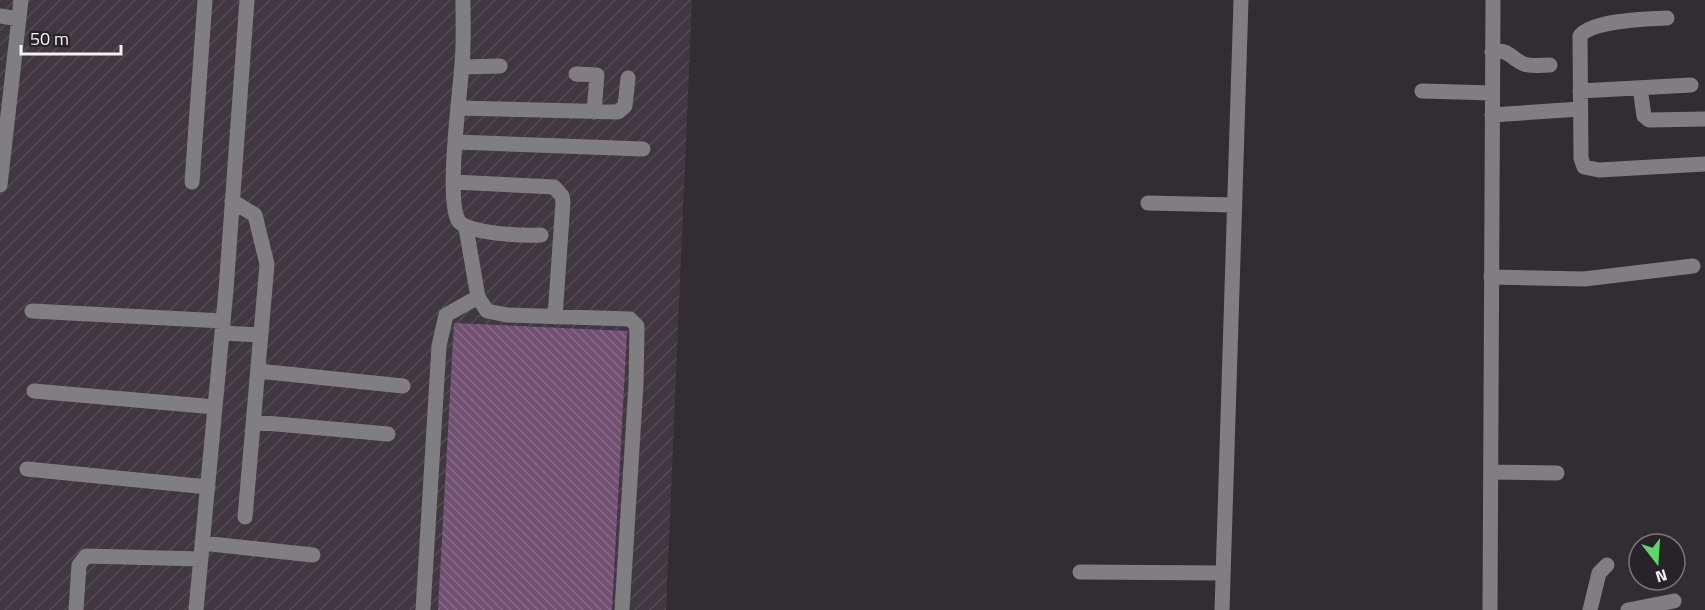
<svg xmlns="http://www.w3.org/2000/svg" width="1705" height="610" viewBox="0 0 1705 610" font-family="'Titillium Web',sans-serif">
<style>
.industrial{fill:url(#industrial-furrows)}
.building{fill:url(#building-back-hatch)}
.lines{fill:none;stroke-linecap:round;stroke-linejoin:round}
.minor{stroke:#807e80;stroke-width:15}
</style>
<defs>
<pattern id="industrial-furrows" width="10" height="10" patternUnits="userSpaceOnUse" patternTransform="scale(1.5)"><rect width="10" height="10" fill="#403740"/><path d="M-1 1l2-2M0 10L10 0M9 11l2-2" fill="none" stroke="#534b53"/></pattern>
<pattern id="building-back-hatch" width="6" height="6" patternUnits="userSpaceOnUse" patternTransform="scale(1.5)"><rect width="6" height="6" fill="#715072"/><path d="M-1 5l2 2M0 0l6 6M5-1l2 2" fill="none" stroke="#866a87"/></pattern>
</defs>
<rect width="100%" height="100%" fill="#322d32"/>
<!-- industrial -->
<path class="industrial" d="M0,0H692L666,610H0Z"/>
<!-- building -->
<path class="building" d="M454,323L627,331L612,610H438Z"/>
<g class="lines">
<!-- minor -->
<path class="minor" d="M463,0C463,21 464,43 462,64C460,94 446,197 458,220C465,234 525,236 541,235
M0,16L19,19
M1667,18C1647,19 1592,20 1580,36L1581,158L1584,167L1599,170L1705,164
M1492,52C1509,48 1511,59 1524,64C1532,67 1542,65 1550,65
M462,67L500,66
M576,74L597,75L594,112
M1640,88L1644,116L1649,120L1705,119
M1422,91L1492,93
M1580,91L1691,85
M459,108L618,112L625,106L628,78
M1492,115L1580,109
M456,142L643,149
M192,182L205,0
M453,182L554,187L562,196L563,202L555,317
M0,185L21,0
M232,201L255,215L267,264L245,517
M1148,203L1234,205
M466,228L478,297
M1491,277L1584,279L1693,266
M32,311L223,321
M222,333L261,335
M258,371L403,386
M34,391L215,407
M254,422L388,434
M27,469L208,487
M1491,472L1557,473
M202,543L313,555
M1080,572L1223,573
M76,610L79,565L86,556L201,559
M196,610L226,290L247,0
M423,610L439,346L446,315L478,297L487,311L507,315L630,319L637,326L636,384L622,610
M1222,610L1241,0
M1490,610L1493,0
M1590,610L1599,573L1607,565
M1628,610L1674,601"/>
</g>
<!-- north arrow -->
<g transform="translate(1657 562) rotate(163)"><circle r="28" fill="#282328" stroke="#7a757a" stroke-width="1.5"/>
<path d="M0-4.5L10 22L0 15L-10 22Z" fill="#5fd56b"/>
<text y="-9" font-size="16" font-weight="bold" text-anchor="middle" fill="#f4f1f4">N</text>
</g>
<!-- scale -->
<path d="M21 45v9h100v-9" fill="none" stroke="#f4f1f4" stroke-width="3"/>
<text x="30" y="45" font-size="18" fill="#f4f1f4" stroke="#282328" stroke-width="4.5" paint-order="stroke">50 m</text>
</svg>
